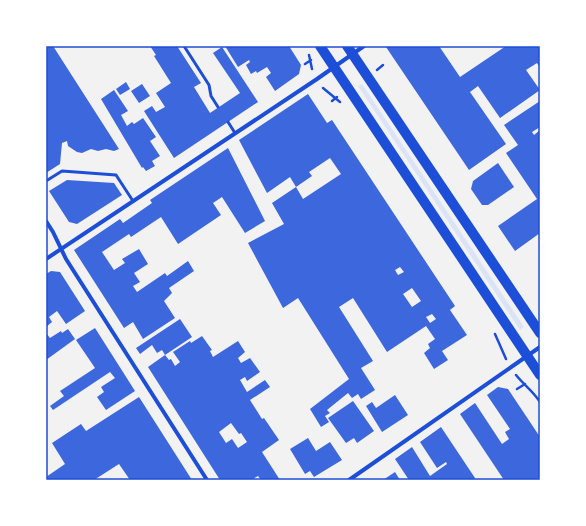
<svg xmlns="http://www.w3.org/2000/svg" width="586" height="526" viewBox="0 0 586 526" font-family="Helvetica,sans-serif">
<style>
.green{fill:#dbe4f7}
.building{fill:#3d67dc;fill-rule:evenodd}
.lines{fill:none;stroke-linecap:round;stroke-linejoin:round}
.path{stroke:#1d4ed8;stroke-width:2.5}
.service{stroke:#1d4ed8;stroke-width:3}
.minor{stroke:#1d4ed8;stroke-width:4}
.primary{stroke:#1d4ed8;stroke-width:10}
.neatline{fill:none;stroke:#1d4ed8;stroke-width:1.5}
</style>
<rect width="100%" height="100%" fill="#f2f2f2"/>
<!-- green -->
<path class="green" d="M362,84L524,327L520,330L358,86Z"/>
<!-- building -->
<path class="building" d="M46,46H53L119,149L114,151L106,149L98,151L91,149L82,153L77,152L68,146L67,141L62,143L60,164L46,173Z
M150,46H177L201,83L194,87L210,113L240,93L213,53L222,47L258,102L174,158L144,111L152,106L156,112L165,107L156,93L171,83L154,56L156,55Z
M225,46H289L301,65L299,74L275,91L266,77L271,73L267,67L257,73L256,71L251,74L246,65L250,62L249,60L238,67Z
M387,46H439L460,77L506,46H540V68L537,63L526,70L540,90L500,118L478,86L470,92L506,144L469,170L386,47Z
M126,82L130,89L120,95L116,89Z
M142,84L150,96L139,103L131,91Z
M114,90L128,111L121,115L127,126L132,122L134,124L143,118L156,137L150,141L160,156L152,161L155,166L146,171L143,167L142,168L101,99Z
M308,94L327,123L332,120L455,306L450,310L467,335L442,351L448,360L434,369L424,353L430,348L428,344L435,339L426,326L387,352L353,298L339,307L373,361L361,368L375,390L361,399L358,394L352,398L348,393L327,410L330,413L325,416L329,422L321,427L310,409L349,379L298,298L283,308L248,243L284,224L272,203L296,187L303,199L341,174L330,158L309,172L312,176L296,187L290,177L267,193L239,140ZM400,267L404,272L398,275L395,270ZM412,288L421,301L412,307L403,294ZM432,314L436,319L430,323L426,317Z
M540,101V127L532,132L534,135L540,130V233L515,251L498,226L537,199L506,153L518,145L504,125Z
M228,148L265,221L245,233L222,197L213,203L221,215L178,244L161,217L131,237L129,234L102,252L114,270L125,263L122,259L139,249L148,264L134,273L140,282L133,286L137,292L165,273L167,276L188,261L194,271L169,288L172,293L164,301L175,318L143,339L133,322L124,328L74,250L120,219L123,223L152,203L150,200Z
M498,163L514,187L488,205H482L471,189L473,181Z
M67,180L114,183L122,195L77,224L69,222L49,191Z
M51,271L60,272L85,311L66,324L57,311L49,317L52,322L46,327V274Z
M180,319L192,337L165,355L162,350L157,353L152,345L140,354L136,348Z
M95,328L135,391L106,410L97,397L104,392L101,387L115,378L110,372L53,410L50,406L64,396L60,391L95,368L76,340Z
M68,329L75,339L46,360V333L50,338L61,331L62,333Z
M202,336L212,350L210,351L213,357L238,341L245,352L238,358L241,363L250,358L260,372L247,381L245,377L240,380L247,392L265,380L270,387L250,400L262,419L264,418L279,440L262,452L280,480H261L258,476L251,480H220L148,367L165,355L169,360L171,359L175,366L180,362L173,352L190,341L191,343ZM231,423L239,434L241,433L247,442L238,448L232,439L226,443L219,432Z
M498,387L508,389L540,437V480H504L460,414L475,403L502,444L509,439L505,432L510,429L487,395Z
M395,395L408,415L382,432L366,406L372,402L376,408Z
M139,397L192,480H130L119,464L94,480H46V477L65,464L52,443L81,424L86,431Z
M353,401L374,431L357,443L354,438L346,443L328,418Z
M441,427L475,478L473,480H409L395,459L412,447L430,476L447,464L446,462L437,468L420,442Z
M308,438L316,451L330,442L342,460L314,477L310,471L305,474L290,449Z
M395,472L400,480H383Z"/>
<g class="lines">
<!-- path -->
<path class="path" d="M309,55L312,69
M305,64L311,60
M377,70L383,65
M323,88L340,102
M332,101L337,97
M495,334L506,359
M516,375C524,385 533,391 540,402
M517,389L525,384"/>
<!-- service -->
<path class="service" d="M184,46L209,85L211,96L218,107
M228,122L235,133
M46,181L62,171L116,175L133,201"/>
<!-- minor -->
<path class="minor" d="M46,221L53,232L66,259L207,480
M46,259L317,79L364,46
M349,480L540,347"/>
<!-- primary -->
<path class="primary" d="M320,46L540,375
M347,46L540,333"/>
</g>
<!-- border -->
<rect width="586" height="526" fill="none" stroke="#ffffff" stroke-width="94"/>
<rect x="47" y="47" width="492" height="432" class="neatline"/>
</svg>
